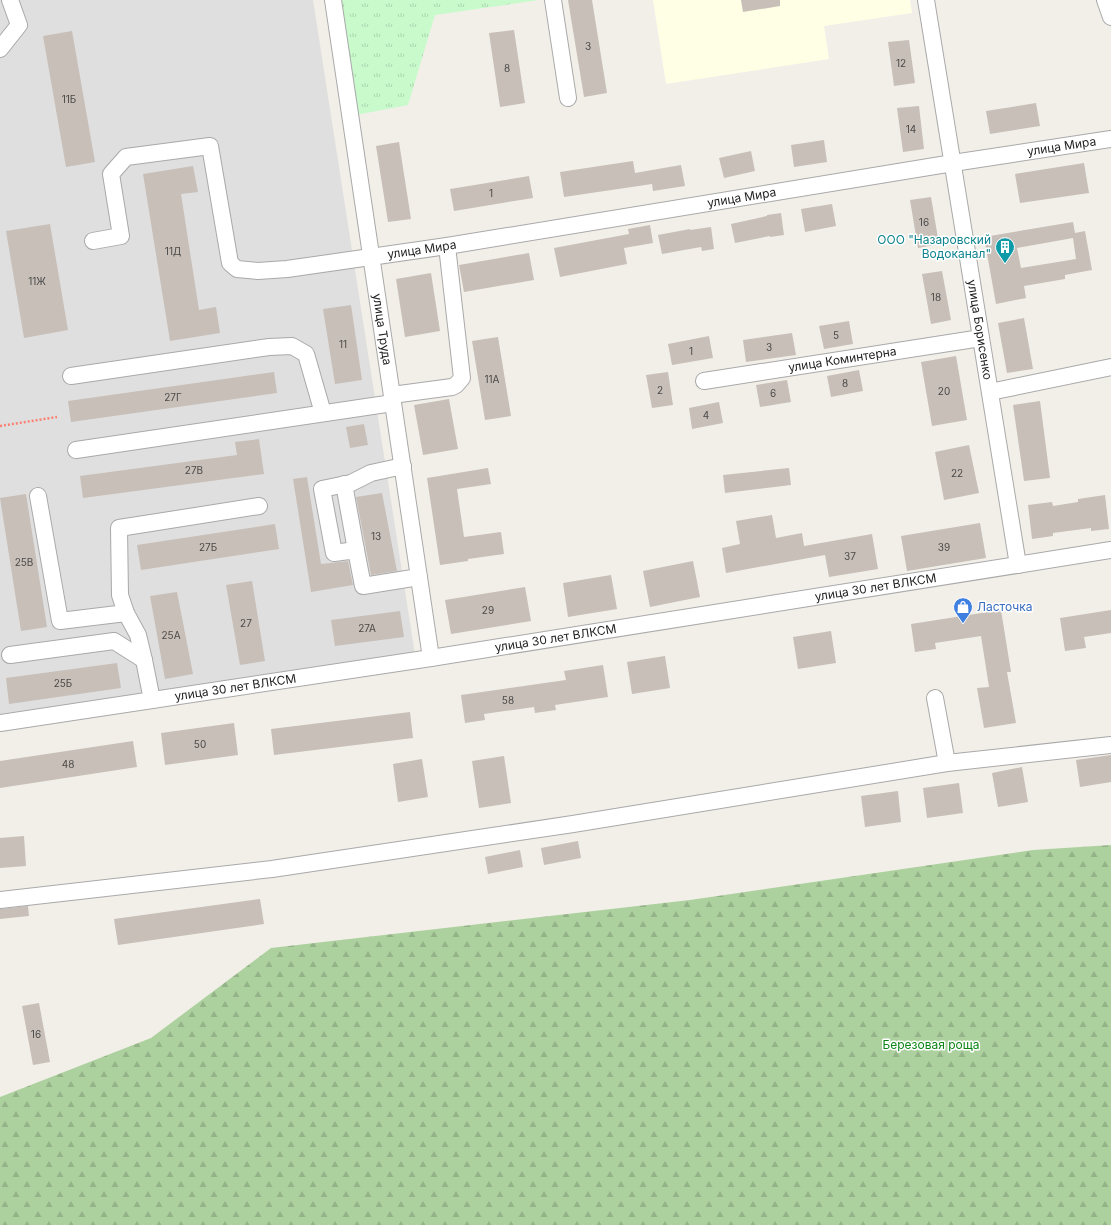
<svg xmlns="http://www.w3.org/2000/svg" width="1111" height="1225" viewBox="0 0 1111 1225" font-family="Inter,sans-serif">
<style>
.residential{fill:#e0dfdf}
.education{fill:#ffffe5}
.forest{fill:url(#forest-firs)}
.park{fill:url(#park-tufts)}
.building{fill:#c7bfb8;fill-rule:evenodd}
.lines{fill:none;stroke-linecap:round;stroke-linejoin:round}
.minor-casing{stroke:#a9a9a9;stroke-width:18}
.path{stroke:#fa8072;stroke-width:2.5;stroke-dasharray:2 2;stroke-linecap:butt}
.minor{stroke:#fff;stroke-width:16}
.labels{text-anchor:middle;stroke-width:3;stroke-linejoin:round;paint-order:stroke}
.number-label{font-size:10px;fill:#4b4948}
.street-label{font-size:12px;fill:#222;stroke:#fff}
.culture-label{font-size:12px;fill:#0d838f;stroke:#fff;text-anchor:end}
.shop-label{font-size:12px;fill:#366cbe;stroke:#fff;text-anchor:start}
.park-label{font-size:12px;fill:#0c8416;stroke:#fff}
</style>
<defs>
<pattern id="forest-firs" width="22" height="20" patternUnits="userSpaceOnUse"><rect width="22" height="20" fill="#add19e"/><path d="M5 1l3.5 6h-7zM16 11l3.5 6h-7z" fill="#95b388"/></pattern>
<pattern id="park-tufts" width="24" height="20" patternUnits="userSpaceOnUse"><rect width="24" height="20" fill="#c8facc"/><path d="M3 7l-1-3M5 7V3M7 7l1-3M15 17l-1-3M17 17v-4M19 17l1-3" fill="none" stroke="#acd6af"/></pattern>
</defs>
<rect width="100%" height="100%" fill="#f2efe9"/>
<!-- residential -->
<path class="residential" d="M0,0H313L415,655L0,717Z"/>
<!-- education -->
<path class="education" d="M653,0H910L912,13L824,26L829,59L666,84Z"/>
<!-- forest -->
<path class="forest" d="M1111,845V1225H0V1097L151,1038L271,948L690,900L1033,850Z"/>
<!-- park -->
<path class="park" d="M339,0H539L435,15L408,105L356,115Z"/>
<!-- building -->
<path class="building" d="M568,0H592L607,93L584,97Z
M741,0H780V6L743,12Z
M514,30L525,103L500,107L489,33Z
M72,31L95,162L66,167L43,36Z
M909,40L915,83L894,86L888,42Z
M1036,103L1040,126L990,134L986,111Z
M919,106L924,149L903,152L897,108Z
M824,140L827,162L794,167L791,145Z
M399,142L411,219L388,222L376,146Z
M751,151L755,171L724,178L719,158Z
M633,161L635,173L681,165L685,186L653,191L652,184L564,197L560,172Z
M1084,163L1089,193L1020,203L1015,174Z
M193,166L198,192L181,194L199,310L216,307L220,333L170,341L143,174Z
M529,176L533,198L454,211L450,189Z
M931,197L939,244L918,248L910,200Z
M832,204L836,226L805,232L801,209Z
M781,213L784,235L770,237V236L735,243L731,224L767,216V215Z
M1073,222L1075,233L1085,231L1092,270L1065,275V279L1024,286L1026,298L996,304L984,237ZM1073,238L1076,259L1021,268L1017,248Z
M50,224L68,330L24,338L6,231Z
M650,225L653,243L624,248L627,264L560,277L554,248L629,234L628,229Z
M711,227L714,249L702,251L701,247L662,254L658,235L690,229V230Z
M529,253L534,280L464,292L459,265Z
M942,271L951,320L931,324L922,274Z
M431,273L440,331L405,337L396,279Z
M351,305L362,380L335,384L323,309Z
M1024,318L1033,369L1007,373L998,323Z
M849,321L853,344L824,349L819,326Z
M792,333L796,355L746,362L743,340Z
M709,336L713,358L672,365L668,344Z
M498,337L511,416L485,420L472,341Z
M956,356L967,420L932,426L921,362Z
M859,370L863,391L831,397L827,376Z
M274,372L277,393L71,422L68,401Z
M668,372L673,405L652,408L646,375Z
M787,380L791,402L760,407L756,385Z
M449,399L458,449L423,455L414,405Z
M1040,401L1050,478L1024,481L1013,405Z
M719,402L723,423L692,429L689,408Z
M364,424L368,445L350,448L346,427Z
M259,439L264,474L83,498L80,476L237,455L235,442Z
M969,445L979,493L944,500L935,452Z
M488,468L491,484L457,489L464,537L501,532L504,554L468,559V561L440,565L427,478Z
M789,468L791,485L725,493L723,475Z
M307,477L321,564L348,561L353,585L311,592L293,479Z
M382,493L397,571L371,575L356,497Z
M26,494L47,627L21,631L0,498Z
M1105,495L1109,529L1091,531V528L1053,533V536L1032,539L1028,505L1052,502L1053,506L1078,502V499Z
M772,515L776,538L802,533L804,546L872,534L878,569L829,577L825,555L726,573L722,548L740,544L736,521Z
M980,523L986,558L907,571L901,536Z
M275,524L279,549L141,570L137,545Z
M693,561L700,597L650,607L643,571Z
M611,575L617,609L568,617L563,583Z
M252,581L265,661L240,665L226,585Z
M525,587L531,621L451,634L445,600Z
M177,592L193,674L165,679L150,596Z
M1001,610L1011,672H1007L1016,723L984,728L977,688L989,687L981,636L935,643L936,649L915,652L911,624Z
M1111,610V633L1084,637L1086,648L1065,651L1060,618Z
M400,611L404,637L335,646L331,620Z
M831,631L836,663L798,669L793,637Z
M665,656L670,688L632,694L627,662Z
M117,663L121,688L9,704L6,678Z
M603,665L608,697L555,705L556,710L535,713L534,707L484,714L485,720L465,723L461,695L566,680L564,671Z
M410,712L413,738L274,755L271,729Z
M234,723L238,755L165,765L161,733Z
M133,741L137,767L0,788V761Z
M1111,755V782L1080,787L1076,760Z
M504,756L511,803L479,808L472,761Z
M422,759L428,797L398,802L393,764Z
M1022,767L1028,802L998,807L992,773Z
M959,783L963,813L927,818L923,788Z
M898,791L901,822L865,827L861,796Z
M24,836L26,866L0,868V838Z
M578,841L581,858L544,865L541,848Z
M520,850L523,867L488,874L485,857Z
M260,899L264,924L118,945L114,919Z
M28,906L29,916L0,919V909Z
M39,1003L50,1062L33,1065L22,1006Z"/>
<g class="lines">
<!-- minor casing -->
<g class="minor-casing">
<g id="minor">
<path id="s1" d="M333,0L431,658"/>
<path d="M553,0L568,98"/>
<path id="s2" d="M926,0L1018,565"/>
<path d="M1105,0L1111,17"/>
<path d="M0,49L19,25L10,0"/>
<path id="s3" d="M93,241L121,236L111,174L126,157L210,146L230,263L237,269L258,271L287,269L447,246L953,163L1111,139"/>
<path d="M71,376L269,347L292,346L306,354L323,413"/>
<path id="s4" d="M704,381L981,338"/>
<path d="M990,392L1111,367"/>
<path d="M392,395L452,387L456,385L462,378L447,246"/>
<path d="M76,450L393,403"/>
<path d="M403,466L371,473L351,483L322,489L334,553L356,550L363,586L419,577"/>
<path d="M344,484L356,550"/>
<path d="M38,496L60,621L126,613"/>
<path d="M10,655L114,641L144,660"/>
<path d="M935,698L947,763"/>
<path d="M152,700L144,660L138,635L126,613L120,595L119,528L259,506"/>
<path id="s5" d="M0,723L431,658L1111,550"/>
<path d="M0,900L272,869L573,824L947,763L1111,745"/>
</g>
</g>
<!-- path -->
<path class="path" d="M0,426L57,417"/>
<!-- minor -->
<use href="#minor" class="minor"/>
</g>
<!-- icons -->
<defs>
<g id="building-pin" transform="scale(1)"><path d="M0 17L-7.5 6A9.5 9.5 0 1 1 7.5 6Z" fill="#0f9aa8" stroke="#fff"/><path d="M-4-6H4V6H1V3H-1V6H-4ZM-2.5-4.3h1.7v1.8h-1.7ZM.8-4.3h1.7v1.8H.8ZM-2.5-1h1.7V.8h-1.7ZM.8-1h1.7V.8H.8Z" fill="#fff"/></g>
<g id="shop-pin" transform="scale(1)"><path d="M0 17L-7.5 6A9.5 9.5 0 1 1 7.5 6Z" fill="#3f7fe0" stroke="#fff"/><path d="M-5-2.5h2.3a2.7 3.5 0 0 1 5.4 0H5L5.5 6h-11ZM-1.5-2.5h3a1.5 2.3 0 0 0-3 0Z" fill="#fff"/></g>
</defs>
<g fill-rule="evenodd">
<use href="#building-pin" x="1005" y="247"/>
<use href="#shop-pin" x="963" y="607"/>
</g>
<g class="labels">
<!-- number labels -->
<g class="number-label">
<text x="588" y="50">3</text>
<text x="901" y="67">12</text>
<text x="507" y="72">8</text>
<text x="69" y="103">11Б</text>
<text x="911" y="133">14</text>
<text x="491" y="197">1</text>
<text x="924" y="226">16</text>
<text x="173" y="255">11Д</text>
<text x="37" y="285">11Ж</text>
<text x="936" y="301">18</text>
<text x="836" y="339">5</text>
<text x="343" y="348">11</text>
<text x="769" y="351">3</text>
<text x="691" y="355">1</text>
<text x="492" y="383">11А</text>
<text x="845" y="387">8</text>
<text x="660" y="394">2</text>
<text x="944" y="395">20</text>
<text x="773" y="397">6</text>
<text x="173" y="401">27Г</text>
<text x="706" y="419">4</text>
<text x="194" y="474">27В</text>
<text x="957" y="477">22</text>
<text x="376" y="540">13</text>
<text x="208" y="551">27Б</text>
<text x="944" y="551">39</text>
<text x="850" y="560">37</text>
<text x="24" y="566">25В</text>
<text x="488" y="614">29</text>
<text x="246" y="627">27</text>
<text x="367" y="632">27А</text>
<text x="171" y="639">25А</text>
<text x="63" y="687">25Б</text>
<text x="508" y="704">58</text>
<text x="200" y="748">50</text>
<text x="68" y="768">48</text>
<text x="36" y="1038">16</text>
</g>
<!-- street labels -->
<g class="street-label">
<text dy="4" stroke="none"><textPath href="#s3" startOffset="1161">улица Мира</textPath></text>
<text dy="4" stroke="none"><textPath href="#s3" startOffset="837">улица Мира</textPath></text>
<text dy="4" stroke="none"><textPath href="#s3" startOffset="513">улица Мира</textPath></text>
<text dy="4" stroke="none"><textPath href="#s1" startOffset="333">улица Труда</textPath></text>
<text dy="4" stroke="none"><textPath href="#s2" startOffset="334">улица Борисенко</textPath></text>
<text dy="4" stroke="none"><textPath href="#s4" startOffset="140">улица Коминтерна</textPath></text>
<text dy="4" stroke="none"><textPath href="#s5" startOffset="886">улица 30 лет ВЛКСМ</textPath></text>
<text dy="4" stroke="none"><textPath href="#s5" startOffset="562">улица 30 лет ВЛКСМ</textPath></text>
<text dy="4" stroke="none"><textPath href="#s5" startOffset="238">улица 30 лет ВЛКСМ</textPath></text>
</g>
<!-- culture labels -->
<g class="culture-label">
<text x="991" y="244">ООО "Назаровский<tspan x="991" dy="14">Водоканал"</tspan></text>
</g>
<!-- shop labels -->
<g class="shop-label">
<text x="977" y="611">Ласточка</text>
</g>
<!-- park labels -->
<g class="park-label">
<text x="931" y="1049">Березовая роща</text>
</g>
</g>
</svg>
